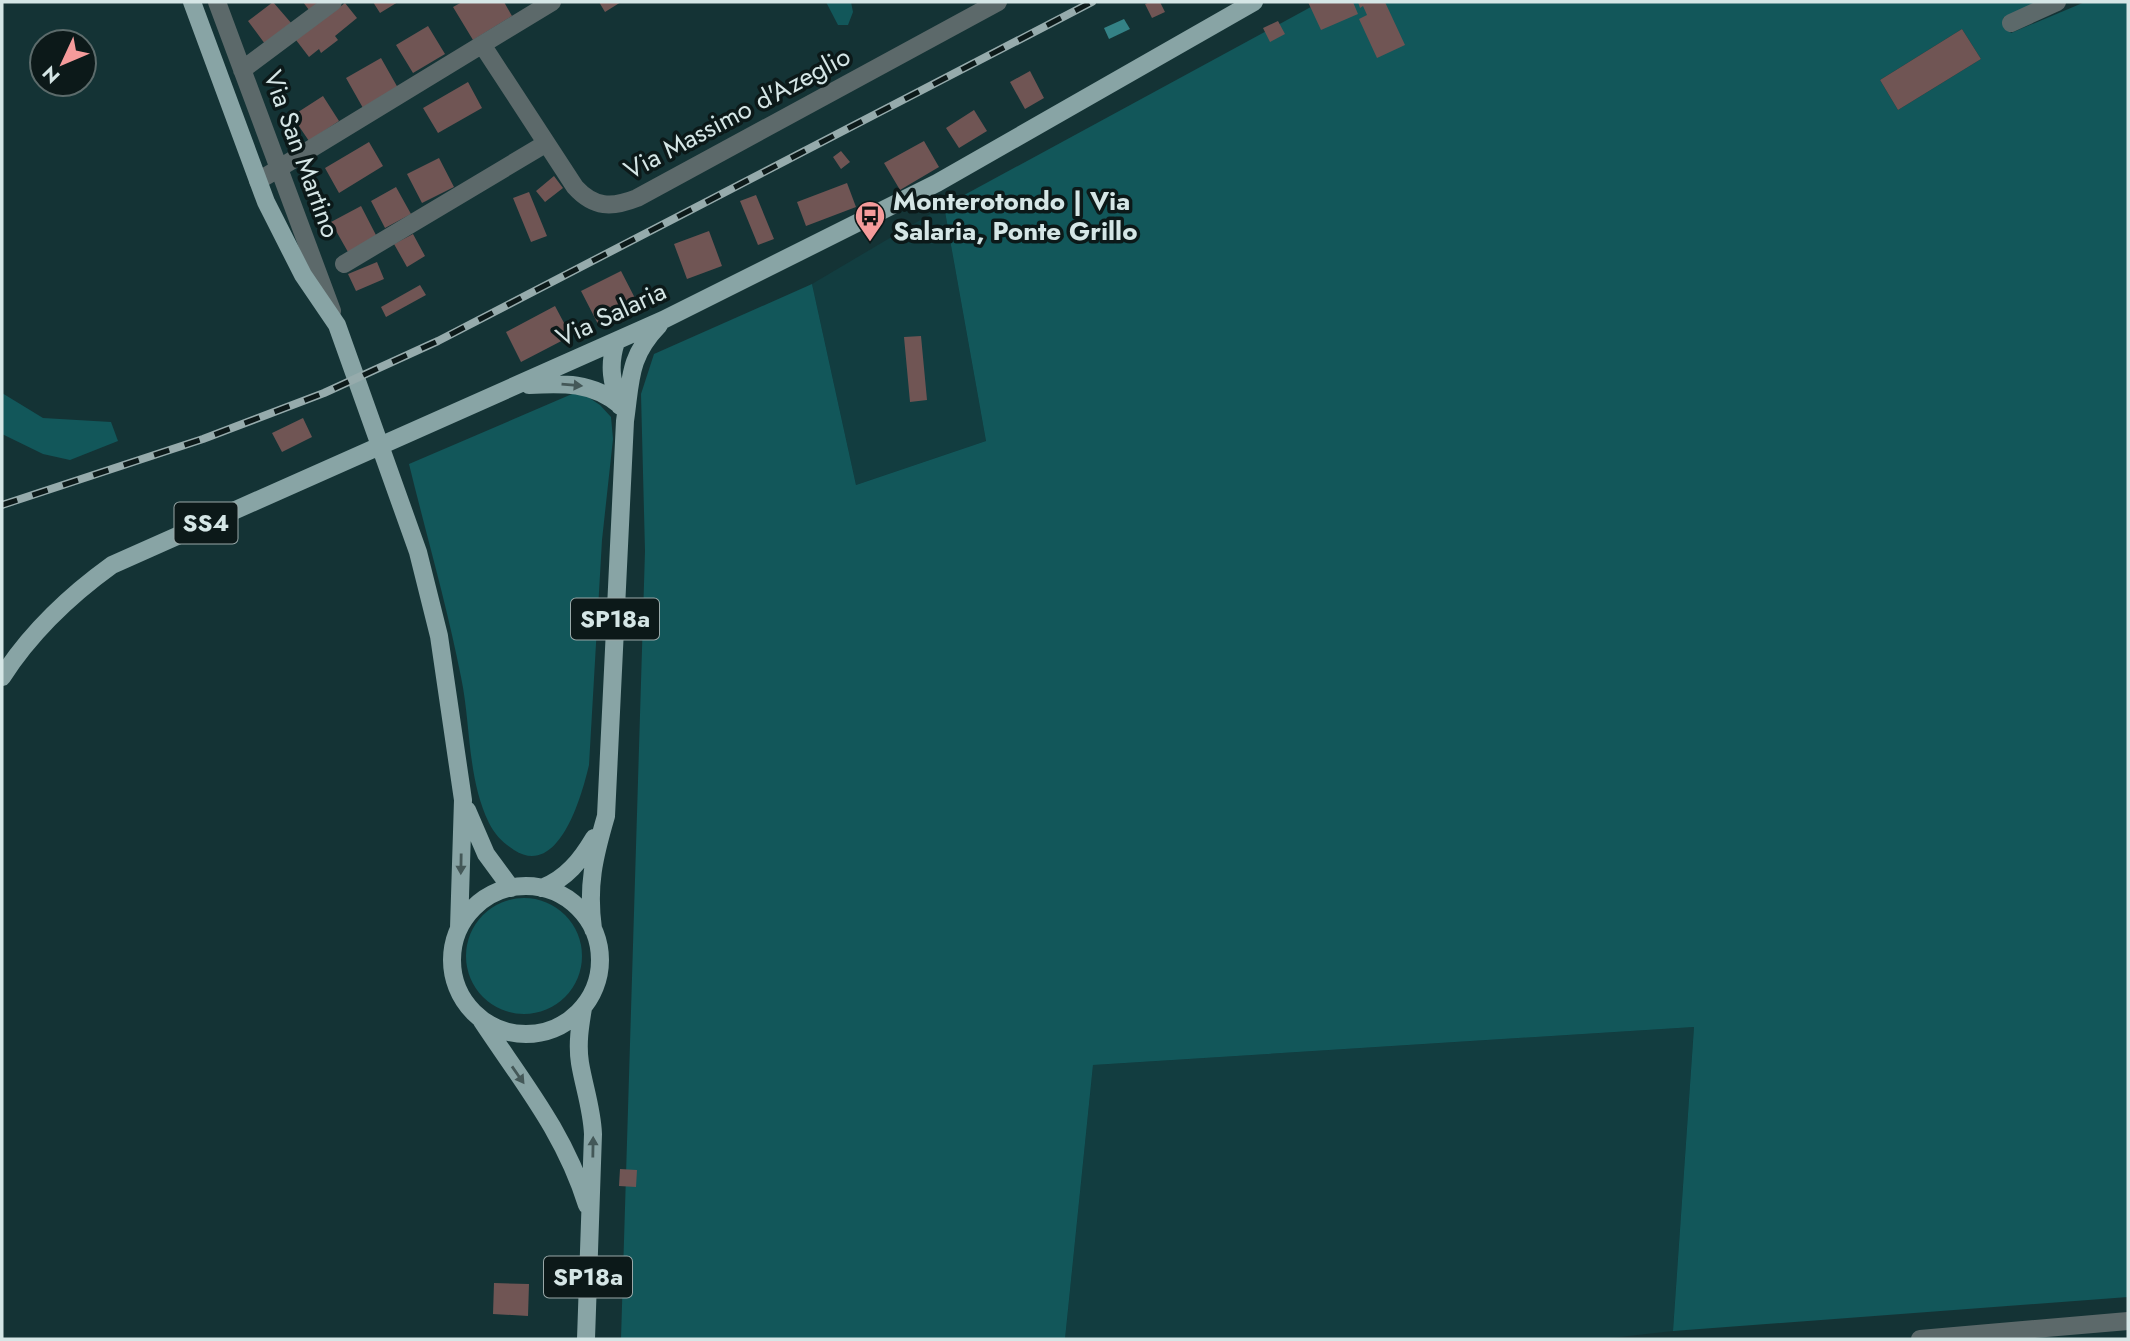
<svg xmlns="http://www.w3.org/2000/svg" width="2130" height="1341" viewBox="0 0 2130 1341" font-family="Jost,sans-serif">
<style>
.built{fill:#123d40}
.green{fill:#12575a;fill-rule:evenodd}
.water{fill:#348286}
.building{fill:#705554}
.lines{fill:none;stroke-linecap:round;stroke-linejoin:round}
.minor{stroke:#5c696a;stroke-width:18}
.major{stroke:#88a4a5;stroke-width:18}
.rail-casing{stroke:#96abac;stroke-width:8}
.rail{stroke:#0c1919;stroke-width:5;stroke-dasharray:16;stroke-linecap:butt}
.oneway{fill:#445858}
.labels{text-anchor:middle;stroke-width:7;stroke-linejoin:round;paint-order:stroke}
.shield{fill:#0c1919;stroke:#99a8a8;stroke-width:2}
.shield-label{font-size:24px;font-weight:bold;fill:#d5e6e6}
.street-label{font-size:26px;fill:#d5e6e6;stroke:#0c1919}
.poi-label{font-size:26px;font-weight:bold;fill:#d5e6e6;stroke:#0c1919;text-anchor:start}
</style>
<rect width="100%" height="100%" fill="#143335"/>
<!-- built -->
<path class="built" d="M944,206L986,441L856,485L812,284Z
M1694,1027L1673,1331L1602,1339H1065L1093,1065Z"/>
<!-- green -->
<path class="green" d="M826,2H851L853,12L848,25H838Z
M1320,2H2037L2003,18L2011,33L2085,2H2128V1297L1673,1331L1694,1027L1093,1065L1065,1339H621L645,551L641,394L654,354L812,284L856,485L986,441L944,206ZM1962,29L1981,59L1898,110L1880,80Z
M579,391L600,405L611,417L613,439L602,540L589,765C582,795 559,879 514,850C503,843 495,835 489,823C467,778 471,724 461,677C447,605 426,534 409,464Z
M2,393L43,418L111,422L118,441L70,460L43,454L2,434Z
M466 956a58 58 0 1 1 116 0a58 58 0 1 1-116 0Z"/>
<!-- water -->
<path class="water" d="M1124,19L1130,29L1109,39L1104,28Z"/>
<!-- building -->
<path class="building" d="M273,2L292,24L265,44L248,21Z
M303,2H318L309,10Z
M373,2H398L380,13Z
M462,2H504L512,16L473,40L453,7Z
M599,2H621L605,12Z
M1150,2H1160L1165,12L1152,18L1145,4Z
M1308,2H1353L1358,14L1321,30Z
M1358,2H1385L1405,45L1377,58L1359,19L1367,15L1363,6L1360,8Z
M345,3L357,18L335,36L338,40L321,53L319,49L309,57L296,40Z
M1278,21L1285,34L1270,42L1263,28Z
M428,26L445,54L413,73L396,45Z
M1962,29L1981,59L1898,110L1880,80Z
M381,58L398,88L363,108L346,78Z
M1030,71L1044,98L1025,109L1010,82Z
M468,82L482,108L438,133L423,108Z
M323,96L339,121L309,141L292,116Z
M974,110L987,131L959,148L946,128Z
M924,141L939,167L900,190L884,163Z
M369,142L383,166L339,193L325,168Z
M841,151L850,162L841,169L833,157Z
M439,158L454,187L422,203L407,174Z
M554,176L563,188L545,202L536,191Z
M847,183L856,207L806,226L797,202Z
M396,187L411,214L385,228L371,201Z
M529,192L547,236L531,242L513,198Z
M756,195L774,239L758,245L740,201Z
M361,206L377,237L348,252L331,222Z
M709,231L722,266L687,279L674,244Z
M413,234L425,256L407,267L394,244Z
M377,262L384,279L356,291L348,274Z
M621,271L638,304L598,324L581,291Z
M420,285L426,295L386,317L381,307Z
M555,306L571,336L521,362L506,332Z
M921,336L927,400L910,402L904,337Z
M303,418L312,437L282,452L272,433Z
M620,1169L637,1170L636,1187L619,1186Z
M494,1283L529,1284L528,1316L493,1314Z"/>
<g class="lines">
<!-- minor -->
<path class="minor" d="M217,2L332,311
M2011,23L2057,2
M483,46L575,187C594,208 612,208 637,198L998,2
M242,70L333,2
M258,181L552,2
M344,264L545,144
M1920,1339L2128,1321"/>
<!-- major -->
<path class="major" d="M192,2L266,202L303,275L337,325L418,552L439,636L463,800L459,928
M616,342C608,366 612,383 620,406
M529,385C563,383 592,382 620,405
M2,677C31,632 69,596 112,565L663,320L937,183L1254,2
M467,810L486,854L511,888
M452 960a74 74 0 1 1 148 0a74 74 0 1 1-148 0Z
M542,888C566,879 581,860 594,838
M593,929C587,886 594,857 606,816L625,421C631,380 628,357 659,325
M583,1008C580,1026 577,1044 580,1063C584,1087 592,1109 593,1134L586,1339
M482,1021C523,1083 564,1132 587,1205"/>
<!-- rail casing -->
<g class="rail-casing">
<path id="rail" d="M2,505L203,439L324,393L438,341L1092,2"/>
</g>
<!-- rail -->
<use href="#rail" class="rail"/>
</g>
<!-- one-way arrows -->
<defs><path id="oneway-solid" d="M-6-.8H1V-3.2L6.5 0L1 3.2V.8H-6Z" transform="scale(1.75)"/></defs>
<g class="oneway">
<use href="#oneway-solid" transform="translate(572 385) rotate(5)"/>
<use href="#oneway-solid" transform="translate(461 864) rotate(91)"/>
<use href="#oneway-solid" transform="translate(518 1075) rotate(55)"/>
<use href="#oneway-solid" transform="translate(593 1147) rotate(-89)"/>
</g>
<!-- icons -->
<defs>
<g id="bus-pin" transform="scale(1.575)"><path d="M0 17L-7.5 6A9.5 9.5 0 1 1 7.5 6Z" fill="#f59b9b" stroke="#0c1919"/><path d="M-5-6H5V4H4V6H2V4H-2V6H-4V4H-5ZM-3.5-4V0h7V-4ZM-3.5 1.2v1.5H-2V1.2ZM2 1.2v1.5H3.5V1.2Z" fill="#111"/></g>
</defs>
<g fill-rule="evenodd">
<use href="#bus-pin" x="870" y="216"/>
</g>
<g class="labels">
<!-- shield labels -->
<g class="shield">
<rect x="174.5" y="502.5" width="63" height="41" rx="5"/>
<rect x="571" y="598.5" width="88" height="41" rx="5"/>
<rect x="544" y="1256.5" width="88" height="41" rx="5"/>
</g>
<g class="shield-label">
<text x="206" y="531">SS4</text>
<text x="615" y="627">SP18a</text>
<text x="588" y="1285">SP18a</text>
</g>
<!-- street labels -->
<g class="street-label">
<text transform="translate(737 113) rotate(-28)" y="9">Via Massimo d'Azeglio</text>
<text transform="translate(302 154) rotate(70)" y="9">Via San Martino</text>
<text transform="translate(611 314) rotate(-25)" y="9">Via Salaria</text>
</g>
<!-- poi labels -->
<g class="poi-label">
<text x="893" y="210">Monterotondo | Via<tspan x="893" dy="30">Salaria, Ponte Grillo</tspan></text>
</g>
</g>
<!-- border -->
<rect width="2130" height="1341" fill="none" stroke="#d5e6e6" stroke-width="7"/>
<!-- north arrow -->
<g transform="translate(63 63) rotate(226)"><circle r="33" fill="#0c1919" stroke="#5c6b6b" stroke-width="2"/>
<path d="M0-5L12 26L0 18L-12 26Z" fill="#f59b9b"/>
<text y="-10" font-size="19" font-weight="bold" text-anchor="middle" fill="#d5e6e6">N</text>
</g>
</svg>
